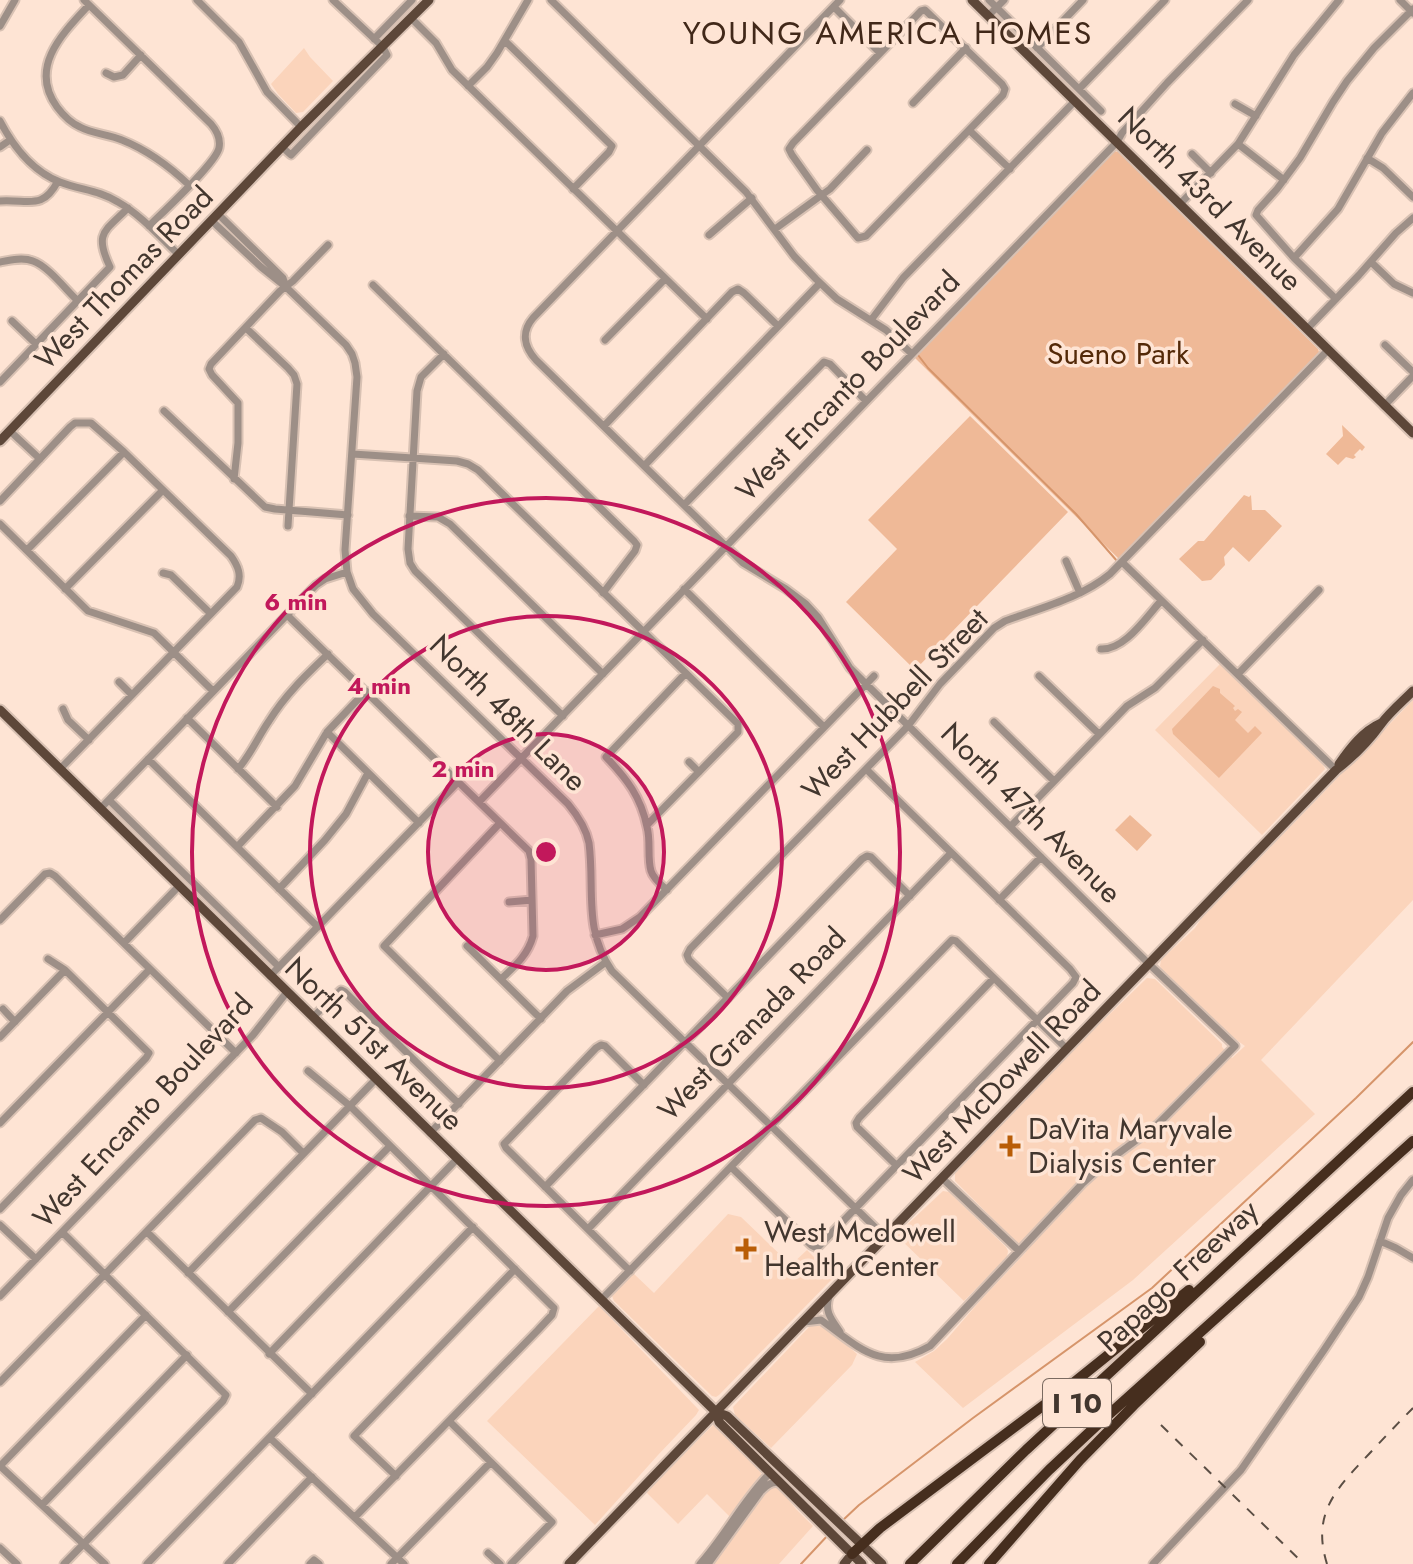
<svg xmlns="http://www.w3.org/2000/svg" width="1413" height="1564" viewBox="0 0 1413 1564" font-family="Jost,sans-serif">
<style>
.built{fill:#fbd4bb}
.green{fill:#efb997}
.lines{fill:none;stroke-linecap:round;stroke-linejoin:round}
.stream{stroke:#d6956b;stroke-width:2}
.minor-casing{stroke:#d8c1b3;stroke-width:11}
.major-casing{stroke:#d8c1b3;stroke-width:13}
.highway-casing{stroke:#d8c1b3;stroke-width:14}
.minor{stroke:#9d8f87;stroke-width:7}
.major{stroke:#5d4739;stroke-width:9}
.highway{stroke:#462e1e;stroke-width:10}
.rail{stroke:#5b4e44;stroke-width:2;stroke-dasharray:10 10;stroke-linecap:butt}
.ring{fill:none;stroke:#c2185b;stroke-width:4}
.poi-dot{fill:#b95d06;stroke:#fee4d4;stroke-width:3}
.labels{text-anchor:middle;stroke-width:7;stroke-linejoin:round;paint-order:stroke}
.shield{fill:#fee4d4;stroke:#7a6a60;stroke-width:2}
.shield-label{font-size:28px;font-weight:bold;fill:#42362e}
.street-label{font-size:30px;fill:#42362e;stroke:#fee4d4}
.park-label{font-size:30px;fill:#532908;stroke:#fee4d4}
.poi-label{font-size:30px;fill:#42362e;stroke:#fee4d4;text-anchor:start}
.neighbourhood-label{font-size:32px;letter-spacing:2px;fill:#412819;stroke:#fee4d4}
.centre{fill:#c2185b;stroke:#fee4d4;stroke-width:4}
.ring-label{font-size:24px;text-anchor:middle;font-weight:bold;fill:#c2185b;stroke:#fee4d4;stroke-width:7;stroke-linejoin:round;paint-order:stroke}
</style>
<rect width="100%" height="100%" fill="#fee4d4"/>
<!-- built -->
<path class="built" d="M304,48L310,57L333,81L303,112L296,113L278,94L271,84Z
M1221,663L1278,717L1323,765L1325,769L1262,835L1155,730Z
M1413,700V900L1261,1060L1315,1114L1133,1280L963,1408L915,1362L934,1351L947,1339L979,1302L1026,1252L955,1181V1173L1080,1043L1147,978L1155,979L1222,1044V1047L1232,1058L1245,1046L1228,1034L1162,970L1160,966L1161,960L1195,928L1201,919Z
M943,1191L949,1192L1006,1247L1008,1251L1007,1257L964,1301L896,1235Z
M728,1214L741,1217L791,1265L807,1250L834,1277L719,1395L716,1397L712,1396L614,1301L612,1296L633,1273L654,1293Z
M599,1306L699,1410L696,1415L658,1455L595,1525L487,1421Z
M819,1323L825,1326L857,1354L852,1365L771,1448L735,1415L733,1407L809,1327L813,1324Z
M713,1425H716L729,1437L761,1473V1479L732,1519L707,1494L678,1524L646,1492Z
M774,1486L780,1489L796,1509L813,1526L779,1564H711L743,1524L757,1499L768,1489Z"/>
<!-- green -->
<path class="green" d="M1114,151L1119,152L1318,349L1319,352L1120,560L914,357Z
M970,416L1068,512L915,670L846,602L897,549L868,520Z
M1342,425L1365,447L1362,451L1360,449L1354,455L1356,457L1353,459L1346,457L1338,465L1326,454L1343,436Z
M1244,495L1249,497L1251,495L1252,510H1265L1282,526L1249,562L1233,547L1224,557L1225,565L1211,580L1202,581L1179,559L1198,541H1204Z
M1213,686L1220,689V693L1235,706L1233,708L1235,711L1238,709L1242,712L1235,720L1248,733L1255,726L1262,733L1219,778L1173,734L1172,729Z
M1130,815L1152,835L1137,851L1115,830Z"/>
<g class="lines">
<!-- stream -->
<path class="stream" d="M918,355L928,368L1076,514L1117,561
M842,1521L859,1505L973,1418L1152,1288L1356,1098L1413,1042
M801,1564L829,1534"/>
<!-- minor casing -->
<g class="minor-casing">
<path id="minor" d="M84,0L211,124C217,131 221,138 219,148C216,163 163,212 149,226
M197,0L239,42L267,92L301,127
M551,0L746,192L794,256L816,279L837,299L886,330L912,354
M989,0L1101,111
M1400,0L1413,13
M89,5C63,33 28,67 57,107C63,115 71,123 80,127C93,134 108,134 122,140C147,150 169,166 189,185
M834,7L880,53
M925,10L1002,84L1005,89L1003,95L866,236L858,238L817,190L792,155L789,149L793,143L921,11Z
M988,16L1004,0
M411,18L436,43L452,70L707,319
M0,26L15,0
M374,39L412,0
M505,41L612,146L609,152L573,189
M1037,48L1083,0
M106,73L114,77L123,75L141,55
M468,86L487,67L497,53L528,0
M1079,89L1165,0
M913,103L966,48
M1235,104L1256,116
M0,121C13,146 32,171 60,182C80,190 99,190 118,202C141,215 160,237 179,255
M969,130L1010,169
M1238,144L1284,180
M0,147L10,140
M282,147L291,155L387,55L383,47L333,0
M1192,154L1211,173
M1367,158L1383,168L1413,197
M0,201C29,199 42,211 58,181
M1180,204L1238,144L1294,55L1339,0
M218,214L283,278L285,284
M212,221L261,267L286,287L346,345L352,354L355,363L357,377L345,550L347,572L353,589L373,614L568,804C578,816 586,828 589,843C595,890 583,929 612,971L885,1237
M775,229L830,189L867,150
M709,235L752,198
M1294,258L1338,209L1382,133L1413,93
M0,262C10,260 23,257 33,261C48,266 66,290 78,301
M1371,262L1394,284L1413,293
M373,285L634,541L637,545L635,551L603,593
M1336,299L1294,258L1256,215L1258,210L1277,189L1300,158L1333,102L1347,81L1374,48L1413,9
M871,320L903,278L1075,101
M12,321L36,344
M246,328L288,368L294,375L297,384L288,526
M1307,329L1359,275L1396,233L1413,218
M605,340L665,279
M1385,345L1413,372
M444,354L421,377L417,391L408,549L410,563L415,571L563,716
M0,382L110,267C94,233 104,232 128,208
M1384,406L1413,376
M164,411L265,507L275,509L348,515
M604,426L732,292L738,289L744,293L778,326
M10,431L40,459
M353,454L457,461L468,464L478,470L738,724V732L647,825
M644,466L820,283
M234,479L238,443V403L212,375L209,369L211,364L280,291L293,281L328,245
M0,501L70,427L75,423H91L124,452L231,556C238,566 242,575 237,587L60,769
M684,505L824,362L830,364L866,401
M409,516L438,517L450,524L603,674
M0,524L88,611L154,633L213,691
M27,550L124,452
M1066,561L1080,593
M1123,563L1336,770
M163,573L171,575L210,613
M65,589L162,491
M684,589L824,727
M287,615L529,851L531,859L533,936C528,955 515,966 501,979
M1101,649C1125,650 1146,617 1161,601
M1238,674L1319,590
M1039,676L1099,734
M119,682L132,695
M63,709L68,720L89,740
M187,718L277,807
M994,722L1054,781
M327,732L419,823
M148,759L318,927
M689,762L699,772
M238,769C251,754 258,737 269,721C285,695 306,675 328,654
M109,800L279,967
M479,802L1117,142L1122,133L1167,83L1248,0
M100,809L316,585L325,579L347,572
M500,823L384,946L500,1061
M1011,826L1127,706L1155,688L1203,640
M237,847L295,786L327,732L366,691
M279,889L325,840L346,814L368,773
M667,890C661,885 653,878 651,871C647,857 651,841 647,827C641,797 627,779 606,757L685,674
M999,900L1041,857
M509,902L532,900
M0,920L45,874L50,873L55,876L236,1053
M595,935L622,929L640,917L874,676
M124,943L179,886
M467,946L541,1019
M270,976L458,782
M728,998L689,960L687,955L690,949L908,726L940,684L994,628L1005,621C1040,608 1081,598 1110,574L1328,350
M3,1009L15,1022
M313,1017L341,990L345,992L459,1104
M0,1037L65,970
M308,1071L350,1106L554,1308L552,1315L538,1330L355,1517
M0,1123L150,969
M430,1133L567,991L606,962
M897,1166L857,1127L856,1123L859,1118L994,978
M731,1167L811,1245L815,1247L819,1246L1073,983L1076,977L1070,969L866,769
M942,1178L1019,1251
M545,1187L862,859L867,856L871,857L910,896
M0,1209L146,1058L149,1053L65,970L48,959
M0,1225L36,1259
M588,1229L951,853
M62,1232L226,1395L223,1401L64,1564
M147,1232L312,1394
M1380,1241L1396,1248L1413,1258
M630,1271L506,1148L504,1144L596,1048L601,1045L605,1046L644,1085
M188,1273L376,1079
M0,1296L253,1035L287,992
M829,1297C824,1312 832,1320 840,1332
M601,1300L952,940L956,941L1067,1049
M228,1312L390,1146
M804,1322L821,1320C859,1347 881,1374 930,1346L1082,1184L1104,1164L1157,1125L1235,1046L1149,964L850,668L818,617L806,604L786,589L743,563L536,360C524,347 521,332 533,318L840,0
M269,1354L457,1159
M0,1382L255,1120L261,1118L282,1132L303,1153
M449,1421L552,1522L511,1564
M270,1438L404,1564
M0,1466L146,1315
M0,1466L105,1564
M396,1476L354,1436L515,1269
M42,1505L187,1355
M0,1548L17,1564
M488,1553L500,1564
M147,1564L473,1227
M228,1564L312,1477
M310,1564L314,1560L319,1564
M391,1564L490,1463
M700,1564C726,1535 743,1500 770,1473
M708,1564L761,1491C767,1485 773,1480 781,1484
M1153,1564L1241,1470L1324,1350L1359,1297L1368,1277L1388,1218L1401,1195L1413,1180"/>
</g>
<!-- major casing -->
<g class="major-casing">
<path id="major" d="M972,0L1413,433
M0,441L301,127L429,0
M0,710L716,1412L719,1422L862,1564
M1339,764C1350,748 1363,731 1381,723
M716,1412L727,1416L882,1564
M569,1564L1336,770C1354,756 1368,742 1381,724C1390,712 1403,701 1413,691
M844,1564L852,1554"/>
</g>
<!-- highway casing -->
<g class="highway-casing">
<path id="highway" d="M852,1554L880,1528L1072,1384L1189,1290
M910,1564L1026,1450L1413,1092
M957,1564L1049,1470L1095,1427L1413,1141
M989,1564L1080,1460L1134,1405L1200,1342"/>
</g>
<!-- minor -->
<use href="#minor" class="minor"/>
<!-- major -->
<use href="#major" class="major"/>
<!-- highway -->
<use href="#highway" class="highway"/>
<!-- rail -->
<path class="rail" d="M1161,1425L1304,1564
M1327,1564C1311,1513 1337,1488 1369,1454C1384,1438 1398,1423 1413,1408"/>
</g>
<!-- distance rings -->
<circle cx="546" cy="852" r="118" fill="#c2185b" fill-opacity=".12"/>
<g class="ring">
<circle cx="546" cy="852" r="118"/>
<circle cx="546" cy="852" r="236"/>
<circle cx="546" cy="852" r="354"/>
</g>
<!-- markers -->
<g class="poi-dot">
<path d="M1006 1134h8v8h8v8h-8v8h-8v-8h-8v-8h8z"/>
<path d="M742 1237h8v8h8v8h-8v8h-8v-8h-8v-8h8z"/>
</g>
<g class="labels">
<!-- shield labels -->
<rect class="shield" x="1043" y="1379" width="68" height="48" rx="6"/>
<g class="shield-label">
<text x="1077" y="1413">I 10</text>
</g>
<!-- street labels -->
<g class="street-label">
<text transform="translate(1210 199) rotate(45)" y="10">North 43rd Avenue</text>
<text transform="translate(124 278) rotate(-46)" y="10">West Thomas Road</text>
<text transform="translate(848 386) rotate(-46)" y="10">West Encanto Boulevard</text>
<text transform="translate(895 704) rotate(-46)" y="10">West Hubbell Street</text>
<text transform="translate(508 713) rotate(45)" y="10">North 48th Lane</text>
<text transform="translate(1031 813) rotate(45)" y="10">North 47th Avenue</text>
<text transform="translate(752 1024) rotate(-46)" y="10">West Granada Road</text>
<text transform="translate(374 1044) rotate(44)" y="10">North 51st Avenue</text>
<text transform="translate(1002 1082) rotate(-46)" y="10">West McDowell Road</text>
<text transform="translate(143 1111) rotate(-47)" y="10">West Encanto Boulevard</text>
<text transform="translate(1178 1276) rotate(-43)" y="10">Papago Freeway</text>
</g>
<!-- park labels -->
<g class="park-label">
<text x="1118" y="364">Sueno Park</text>
</g>
<!-- poi labels -->
<g class="poi-label">
<text x="1028" y="1139">DaVita Maryvale<tspan x="1028" dy="34">Dialysis Center</tspan></text>
<text x="764" y="1242">West Mcdowell<tspan x="764" dy="34">Health Center</tspan></text>
</g>
<!-- neighbourhood labels -->
<g class="neighbourhood-label">
<text x="888" y="44">YOUNG AMERICA HOMES</text>
</g>
</g>
<circle cx="546" cy="852" r="12" class="centre"/>
<g class="ring-label">
<text x="296" y="610">6 min</text>
<text x="379" y="694">4 min</text>
<text x="463" y="777">2 min</text>
</g>
</svg>
